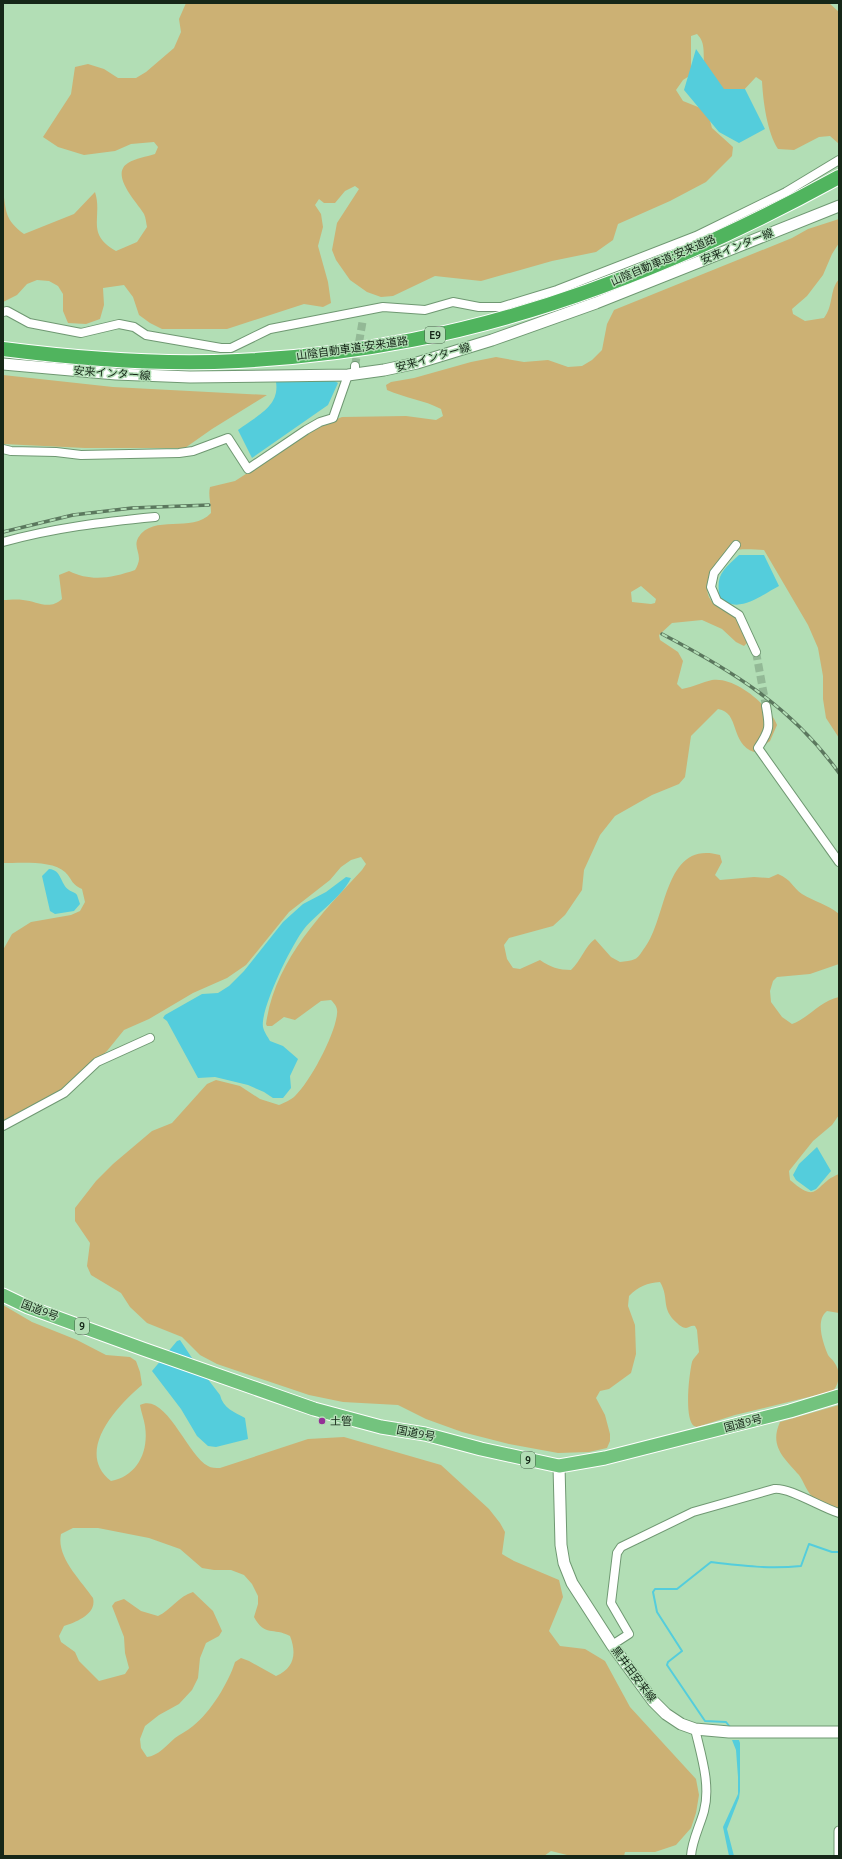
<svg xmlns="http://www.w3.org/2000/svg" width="842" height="1859" viewBox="0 0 842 1859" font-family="Ubuntu,'Noto Sans JP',sans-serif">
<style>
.green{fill:#ccb174;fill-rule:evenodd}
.water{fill:#54cddc}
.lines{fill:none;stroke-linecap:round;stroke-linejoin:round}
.stream{stroke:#54cddc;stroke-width:2}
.minor-tunnel{stroke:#93b996;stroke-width:8;stroke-dasharray:8 4;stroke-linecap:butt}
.minor-casing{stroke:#6f9872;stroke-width:10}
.tertiary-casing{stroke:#6f9872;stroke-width:11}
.secondary-casing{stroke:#6f9872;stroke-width:13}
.trunk-casing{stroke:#fff;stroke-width:15}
.motorway-casing{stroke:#fff;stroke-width:16}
.minor{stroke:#fff;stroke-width:8}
.tertiary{stroke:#fff;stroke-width:9}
.secondary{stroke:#fff;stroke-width:11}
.trunk{stroke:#73c37e;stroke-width:13}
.motorway{stroke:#50b45e;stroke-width:14}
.rail-casing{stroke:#5b785e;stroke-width:3.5}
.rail{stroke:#b2deb5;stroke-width:2;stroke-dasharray:6;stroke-linecap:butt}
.poi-dot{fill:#943097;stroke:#b2deb5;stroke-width:1.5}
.labels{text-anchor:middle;stroke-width:3;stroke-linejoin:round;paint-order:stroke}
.shield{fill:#b2deb5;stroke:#455e47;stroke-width:1}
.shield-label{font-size:10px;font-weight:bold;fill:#162718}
.street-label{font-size:11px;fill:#162718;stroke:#b2deb5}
.poi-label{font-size:11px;fill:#162718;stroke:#b2deb5;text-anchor:start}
</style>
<rect width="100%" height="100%" fill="#b2deb5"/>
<!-- green -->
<path class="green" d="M186,3H829L839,12V144L830,136L819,137L794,150L778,149C767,132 763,101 762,81L756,77L741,93L722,91C718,85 708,75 705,67C702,56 707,44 697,34L691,36V75L683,80L676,90L683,101L703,109L709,117L712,128L733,147L732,156L706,182L670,201L618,224L613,240L596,252L552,261L481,281L435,276L393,296L381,297L367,292L350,280L336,260L332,250L337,223L359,189L355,186L345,191L335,203H324L319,199L315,205L321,214L323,227L318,246L328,282L331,303L323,307L304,304L227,329H162L150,323L139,315L133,297L124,285L103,288L104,305L100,319L86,324L68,323L63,311V294L58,286L49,281L37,280L27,284L17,295L3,302V189C6,212 5,220 24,234L74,214L95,192C103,217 85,234 116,251L137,242L147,227C146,223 146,218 144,214C138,203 109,175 128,163C136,158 146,157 155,154L158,147L154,142L131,144L115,151L84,155L58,147L43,137L71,94L75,67L88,64L104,69L118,78H136L146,72L174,48L181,32L179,19Z
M839,219V243L832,254L823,275L807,296L792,309L793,314L805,321L824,318C834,305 829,291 839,279V738L826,718L823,699V676L818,648L808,625L764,550C753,550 735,547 725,554C715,561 703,586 709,597C714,608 726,609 734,615C741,622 744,633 748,642L744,646L736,642L722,629L702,620L672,623L659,635L660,640L678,652L683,661L677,684L682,689C694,687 702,682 712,680C735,676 770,706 777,725L770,741L754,752C730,744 740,712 718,709L691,736L685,777L679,784L652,795L615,816L600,835L584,870L582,890L565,915L553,926L509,938L504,945L507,959L513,968L520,969L540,960C550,967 559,970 571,970C581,961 585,946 595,939L611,957L620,962C625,961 631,961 635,959C638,958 641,953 643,950C668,921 662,839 720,855L722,862L715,875L720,880L754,877L769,878L778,874C792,880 792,887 802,894C815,902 827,904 839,914V964L810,974L777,977L773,981L770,991L771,1002L782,1017L792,1024C809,1018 820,1001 839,997V1115L832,1125L813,1141L789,1171L790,1180C820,1206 813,1184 839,1174V1313L827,1311C815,1320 823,1343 828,1355C830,1358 832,1359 834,1362C841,1371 840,1383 833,1391L735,1415L697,1427L694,1426C684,1418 689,1375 692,1362C693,1359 697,1355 699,1352L697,1330L695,1326C691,1325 689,1328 686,1328C683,1328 679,1325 677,1323C660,1308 670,1299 660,1282C647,1283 639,1286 629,1296L628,1306L635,1325L636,1354L631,1373L609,1389L600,1391L596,1398L605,1415L610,1434V1441L607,1448L589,1452L558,1453L509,1444L462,1432L426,1419L398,1405L343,1402L309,1395L217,1364L200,1355L182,1337L147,1323L130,1307L121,1293L91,1275L87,1266L90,1243L75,1221V1208L96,1181L113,1164L152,1131L172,1123L207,1084L216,1080L240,1086L260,1099L279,1105C284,1103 291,1100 295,1096C310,1082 335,1035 337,1014C338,1008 335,1004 331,1000L321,1001L295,1020L284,1017L272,1026H267L266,1024C275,961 320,915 362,870L366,864L361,857L351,860L341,867L330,880L289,912L246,965L227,978L193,993L149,1019L124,1030L107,1051L75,1081L43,1102L3,1123V950L12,934L31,922L71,915L80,911L85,902L82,889C70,883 73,880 65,872C53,860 19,863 3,863V600C9,600 16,599 23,600C37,601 49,611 62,599L59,575L69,571C91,582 112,578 135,570C137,567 139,562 139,559C139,551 134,546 138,538C153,513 192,534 211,513C211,504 208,495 210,487L235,481L324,424L342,417L406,416L436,420L443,416L441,409C424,400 405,398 387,390L386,385L391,382L414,378L471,362L496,357L524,362L548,360L568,367L582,366L592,360L602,350L607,324L614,310L792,238L808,229ZM641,586L656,599L655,603L651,604L632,602L631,592Z
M3,375L113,387L267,395L212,429L185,448H85L3,444Z
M3,1305L32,1322L77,1340L106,1355L130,1357L136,1361L140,1372L142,1385C117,1406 74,1452 111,1481C137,1476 149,1452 145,1426C144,1419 141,1412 140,1405C166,1392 187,1455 208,1466C211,1468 216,1468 220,1468L308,1439L344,1437L441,1465L489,1509L500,1523L505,1532L502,1554L514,1561L559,1580L563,1597L549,1631L560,1646L585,1649L605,1661L630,1707L696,1779L699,1795L696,1813L691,1828L676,1845L655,1852H625L624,1856H571L551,1851L544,1856H3ZM73,1528H98L149,1538L180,1549L202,1568L214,1570H231L244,1575L252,1584L258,1596V1604L254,1617C265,1637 273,1627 290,1636C297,1654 294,1668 276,1676L249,1661L241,1658L235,1662C229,1682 210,1713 193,1726C187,1731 180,1734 175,1738C167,1745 158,1756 147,1757L141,1748L140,1739L145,1726L159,1715L179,1704L192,1690L198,1678L200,1658L206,1643L219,1636L222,1631L213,1611L193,1592C179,1596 171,1610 158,1616L141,1611L124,1599L115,1602L112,1606L124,1637L125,1653L129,1668L125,1674L99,1681L79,1661L75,1652L61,1642L59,1636L64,1626C76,1622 97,1614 93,1598C81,1580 56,1557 61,1534Z
M839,1405V1509C830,1506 821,1504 814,1498C807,1493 804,1482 799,1475C784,1458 769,1446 780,1422Z"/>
<!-- water -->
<path class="water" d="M696,49L724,89H745L765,129L739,143L719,132L684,90Z
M331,379L338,383L328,405L252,458L238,430C256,416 280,407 276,382Z
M739,555H764L779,586C765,593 747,608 731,604C727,604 723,600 720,598C715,575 723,570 739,555Z
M49,869C62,870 60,884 69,890C72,892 75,892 77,895L80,904L74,911L55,914L50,911L42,876Z
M346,877L351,878C341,898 318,912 304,929C292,944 260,1009 263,1027C264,1032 268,1037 270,1041L283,1046L298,1059L290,1076L291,1088L283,1098H273L264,1092L248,1085L215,1077L198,1078L167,1021L163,1018L165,1015L202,994L218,993L229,986L244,971L283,922L303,904L326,892Z
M817,1147L831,1171L816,1189L811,1191L796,1180L793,1175L799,1164Z
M180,1340L194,1361L220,1395C223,1408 234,1412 245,1418L248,1439L216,1447L208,1446L197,1436L181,1409L152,1371L177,1341Z
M732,1740H739L740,1743V1791L739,1798L727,1829L734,1856H729L723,1827L738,1794V1777L736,1750Z"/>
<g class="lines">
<!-- stream -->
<path class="stream" d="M730,1727L726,1722L705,1721L667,1665L668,1662L682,1651L657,1612L653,1592L655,1589H677L711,1562C744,1566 769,1569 801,1566L809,1544L832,1552H839"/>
<!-- minor-tunnel -->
<path class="minor-tunnel" d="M355,366L363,319
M756,652L766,706"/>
<!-- minor casing -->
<g class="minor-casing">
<path id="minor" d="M3,312L7,311L29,323L81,333L119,324L134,327L146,335L221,348H231L270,329L383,307L425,310L453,302L479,307H501L557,290L696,236L786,192L839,160
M355,366V374
M3,449L11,451L56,452L81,455L179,453L193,451L228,438L248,469L306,430L320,422L333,418L348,375
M3,542C53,528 103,522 155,517
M736,545L714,573L711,587L717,601L739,615L756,652
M766,706C770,727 770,730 758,748L839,862
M3,1126L64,1093L97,1062L150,1038
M612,1645L629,1634L611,1603L617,1553L621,1547L693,1512L774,1489C789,1487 822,1508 839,1513
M691,1856C692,1840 700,1826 704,1811C711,1785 701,1755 695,1729"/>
</g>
<!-- tertiary casing -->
<g class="tertiary-casing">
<path id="tertiary" d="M839,1856V1831"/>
</g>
<!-- secondary casing -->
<g class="secondary-casing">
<path id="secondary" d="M3,364L116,374L190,377L348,375L384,370L417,363L492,340L596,303L839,206
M559,1466L561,1545L564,1563L572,1583L612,1645L653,1701L666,1714L681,1724L695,1729L729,1732H839"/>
</g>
<!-- trunk casing -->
<g class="trunk-casing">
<path id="trunk" d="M3,1295L28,1307L143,1349L314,1409L381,1427L425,1434L481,1449L559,1466L605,1458L790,1411L839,1396"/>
</g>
<!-- motorway casing -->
<g class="motorway-casing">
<path id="motorway" d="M3,349C81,359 160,365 238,361C296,358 355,351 412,340C562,311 706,250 839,177"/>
</g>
<!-- minor -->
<use href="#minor" class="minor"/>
<!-- tertiary -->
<use href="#tertiary" class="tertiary"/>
<!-- secondary -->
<use href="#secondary" class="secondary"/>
<!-- trunk -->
<use href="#trunk" class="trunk"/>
<!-- motorway -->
<use href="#motorway" class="motorway"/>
<!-- rail casing -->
<g class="rail-casing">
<path id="rail" d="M3,532L73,515L132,508L209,505
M662,634C731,670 792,707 839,773"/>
</g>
<!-- rail -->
<use href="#rail" class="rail"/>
</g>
<!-- markers -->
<circle class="poi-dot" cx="322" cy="1421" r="4"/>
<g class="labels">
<!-- shield labels -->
<g class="shield">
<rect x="425" y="327" width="20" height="16" rx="3"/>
<rect x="75" y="1318" width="14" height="16" rx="3"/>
<rect x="521" y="1452" width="14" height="16" rx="3"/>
</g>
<g class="shield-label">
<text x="435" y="339">E9</text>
<text x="82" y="1330">9</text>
<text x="528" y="1464">9</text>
</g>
<!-- street labels -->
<g class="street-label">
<text transform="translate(737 246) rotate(-22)" y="4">安来インター線</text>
<text transform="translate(663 260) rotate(-23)" y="4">山陰自動車道;安来道路</text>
<text transform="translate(352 348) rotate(-8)" y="4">山陰自動車道;安来道路</text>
<text transform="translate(433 357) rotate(-16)" y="4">安来インター線</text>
<text transform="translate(112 373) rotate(4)" y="4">安来インター線</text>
<text transform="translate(40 1310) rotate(21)" y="4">国道9号</text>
<text transform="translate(743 1423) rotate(-14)" y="4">国道9号</text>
<text transform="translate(416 1433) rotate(11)" y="4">国道9号</text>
<text transform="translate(634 1674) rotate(53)" y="4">黒井田安来線</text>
</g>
<!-- poi labels -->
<g class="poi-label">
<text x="330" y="1425">土管</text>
</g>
</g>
<!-- border -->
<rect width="842" height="1859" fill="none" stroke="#162718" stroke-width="8"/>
</svg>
